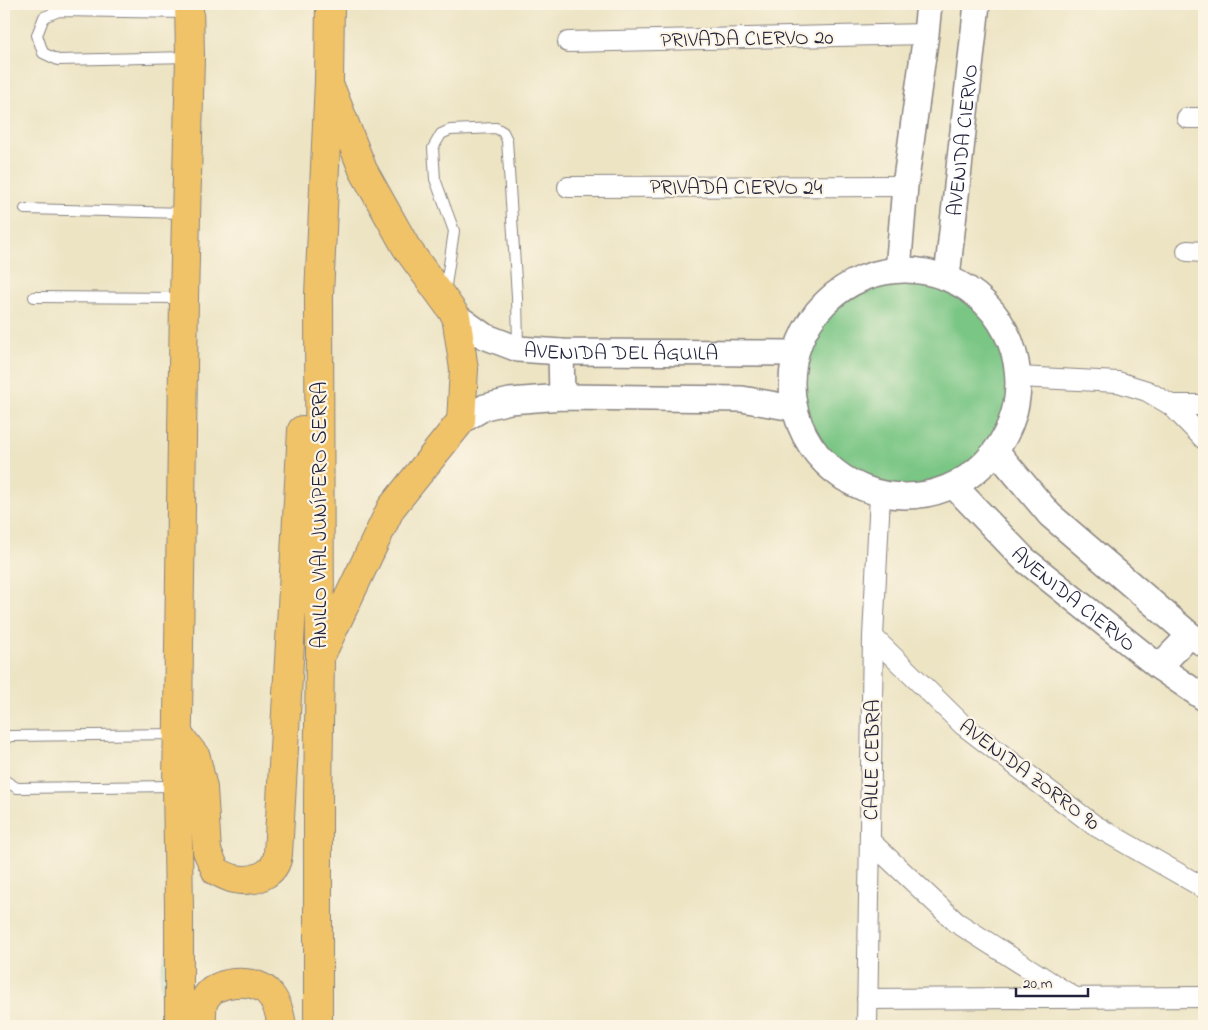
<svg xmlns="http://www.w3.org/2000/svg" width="1208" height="1030" viewBox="0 0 1208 1030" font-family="'Indie Flower',sans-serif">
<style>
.green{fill:#7ac685;stroke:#4e7460}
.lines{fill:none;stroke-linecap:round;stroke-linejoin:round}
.service-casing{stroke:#888380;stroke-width:12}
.minor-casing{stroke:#888380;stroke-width:22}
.tertiary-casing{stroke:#888380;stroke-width:28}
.trunk-casing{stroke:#888380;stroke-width:30}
.service{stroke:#fff;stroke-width:10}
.minor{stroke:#fff;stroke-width:20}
.tertiary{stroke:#fff;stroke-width:25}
.trunk{stroke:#f1c369;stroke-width:28}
.labels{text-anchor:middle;stroke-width:4.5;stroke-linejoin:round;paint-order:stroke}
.street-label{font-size:21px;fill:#22223b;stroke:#fcf5e5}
</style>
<rect width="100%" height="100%" fill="#fcf5e5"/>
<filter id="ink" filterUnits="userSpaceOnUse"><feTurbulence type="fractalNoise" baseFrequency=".02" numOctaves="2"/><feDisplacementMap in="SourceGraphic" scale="10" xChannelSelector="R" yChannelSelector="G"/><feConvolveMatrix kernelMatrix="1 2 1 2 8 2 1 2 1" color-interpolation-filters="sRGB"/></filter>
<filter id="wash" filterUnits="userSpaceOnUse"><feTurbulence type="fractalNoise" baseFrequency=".0096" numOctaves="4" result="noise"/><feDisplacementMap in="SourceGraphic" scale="20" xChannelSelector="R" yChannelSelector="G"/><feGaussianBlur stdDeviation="1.12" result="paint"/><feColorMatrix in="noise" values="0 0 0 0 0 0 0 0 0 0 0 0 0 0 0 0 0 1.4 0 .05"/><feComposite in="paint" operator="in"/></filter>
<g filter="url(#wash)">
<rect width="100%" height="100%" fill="#ede4c4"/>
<!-- green -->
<path class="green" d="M794 382a111 111 0 1 1 222 0a111 111 0 1 1-222 0Z
M179,907V1026H162L161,972Z"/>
</g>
<g filter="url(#ink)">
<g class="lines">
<!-- service casing -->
<g class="service-casing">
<path id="service" d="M188,13L59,11L44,17L37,35L43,53L58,60L189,57
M25,209L186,213
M445,292L454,231L435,179L433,148L441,134L450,130L496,128L503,132L507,140L517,296L518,348
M34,297L183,298
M4,740L10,736L177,734
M4,780L17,788L175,786"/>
</g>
<!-- minor casing -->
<g class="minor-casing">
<path id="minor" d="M568,42L926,34
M1187,118H1204
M568,187L905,186
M1187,251L1204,252
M1019,377L1118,382L1147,391L1171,405H1204
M1171,405L1204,439
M873,637L963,725L1094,825L1204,888
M870,841L956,922L1075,998
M867,999L1204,997
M867,1026L873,637L880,495"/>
</g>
<!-- tertiary casing -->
<g class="tertiary-casing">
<g id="tertiary">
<circle cx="905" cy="383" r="113"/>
<path d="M898,270L905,186L926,34L929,4"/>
<path id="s1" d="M947,277L977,4"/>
<path id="s2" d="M456,316L484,336L518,349L561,352L795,353"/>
<path d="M561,352L562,397"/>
<path d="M461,421L485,407L510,401L562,397L742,399L793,408"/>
<path d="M996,451L1050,515L1190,635L1204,644"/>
<path id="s3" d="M954,486L1024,559L1159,667L1204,698"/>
<path d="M1159,667L1190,635"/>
</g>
</g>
<!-- trunk casing -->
<g class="trunk-casing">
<path id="trunk" d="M323,651L391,508L461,421L464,369L456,316L406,247L363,170L332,91
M178,734L196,757L203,788L207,851L216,871C222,874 229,878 235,879C253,883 276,875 278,854L302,430
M179,1026V907L177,786L184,298L190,57L189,4
M202,1026C202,1019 201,1006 205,999C214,980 253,978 267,991C277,1001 280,1013 282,1026
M318,1026V797L320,657L319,295L329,81L330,4"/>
</g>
<!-- service -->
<use href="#service" class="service"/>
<!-- minor -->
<use href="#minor" class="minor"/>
<!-- tertiary -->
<use href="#tertiary" class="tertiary"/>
<!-- trunk -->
<use href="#trunk" class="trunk"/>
</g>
</g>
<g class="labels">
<!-- street labels -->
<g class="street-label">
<text transform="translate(747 38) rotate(-1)" y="7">PRIVADA CIERVO 20</text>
<text dy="7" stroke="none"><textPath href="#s1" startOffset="138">AVENIDA CIERVO</textPath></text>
<text x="736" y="194">PRIVADA CIERVO 24</text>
<text dy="7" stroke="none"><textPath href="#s2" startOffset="174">AVENIDA DEL ÁGUILA</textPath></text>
<text transform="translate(319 515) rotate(-90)" y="7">ANILLO VIAL JUNÍPERO SERRA</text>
<text dy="7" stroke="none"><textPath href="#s3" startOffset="165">AVENIDA CIERVO</textPath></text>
<text transform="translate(871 760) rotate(-89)" y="7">CALLE CEBRA</text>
<text transform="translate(1030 774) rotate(37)" y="7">AVENIDA ZORRO 90</text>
</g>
</g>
<!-- margin -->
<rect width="1208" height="1030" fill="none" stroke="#fcf5e5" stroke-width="20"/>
<!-- scale -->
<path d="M1016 988v8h72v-8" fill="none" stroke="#22223b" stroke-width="2.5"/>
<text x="1023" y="988" font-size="15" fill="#22223b" stroke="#fcf5e5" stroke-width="4" paint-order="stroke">20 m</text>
</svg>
